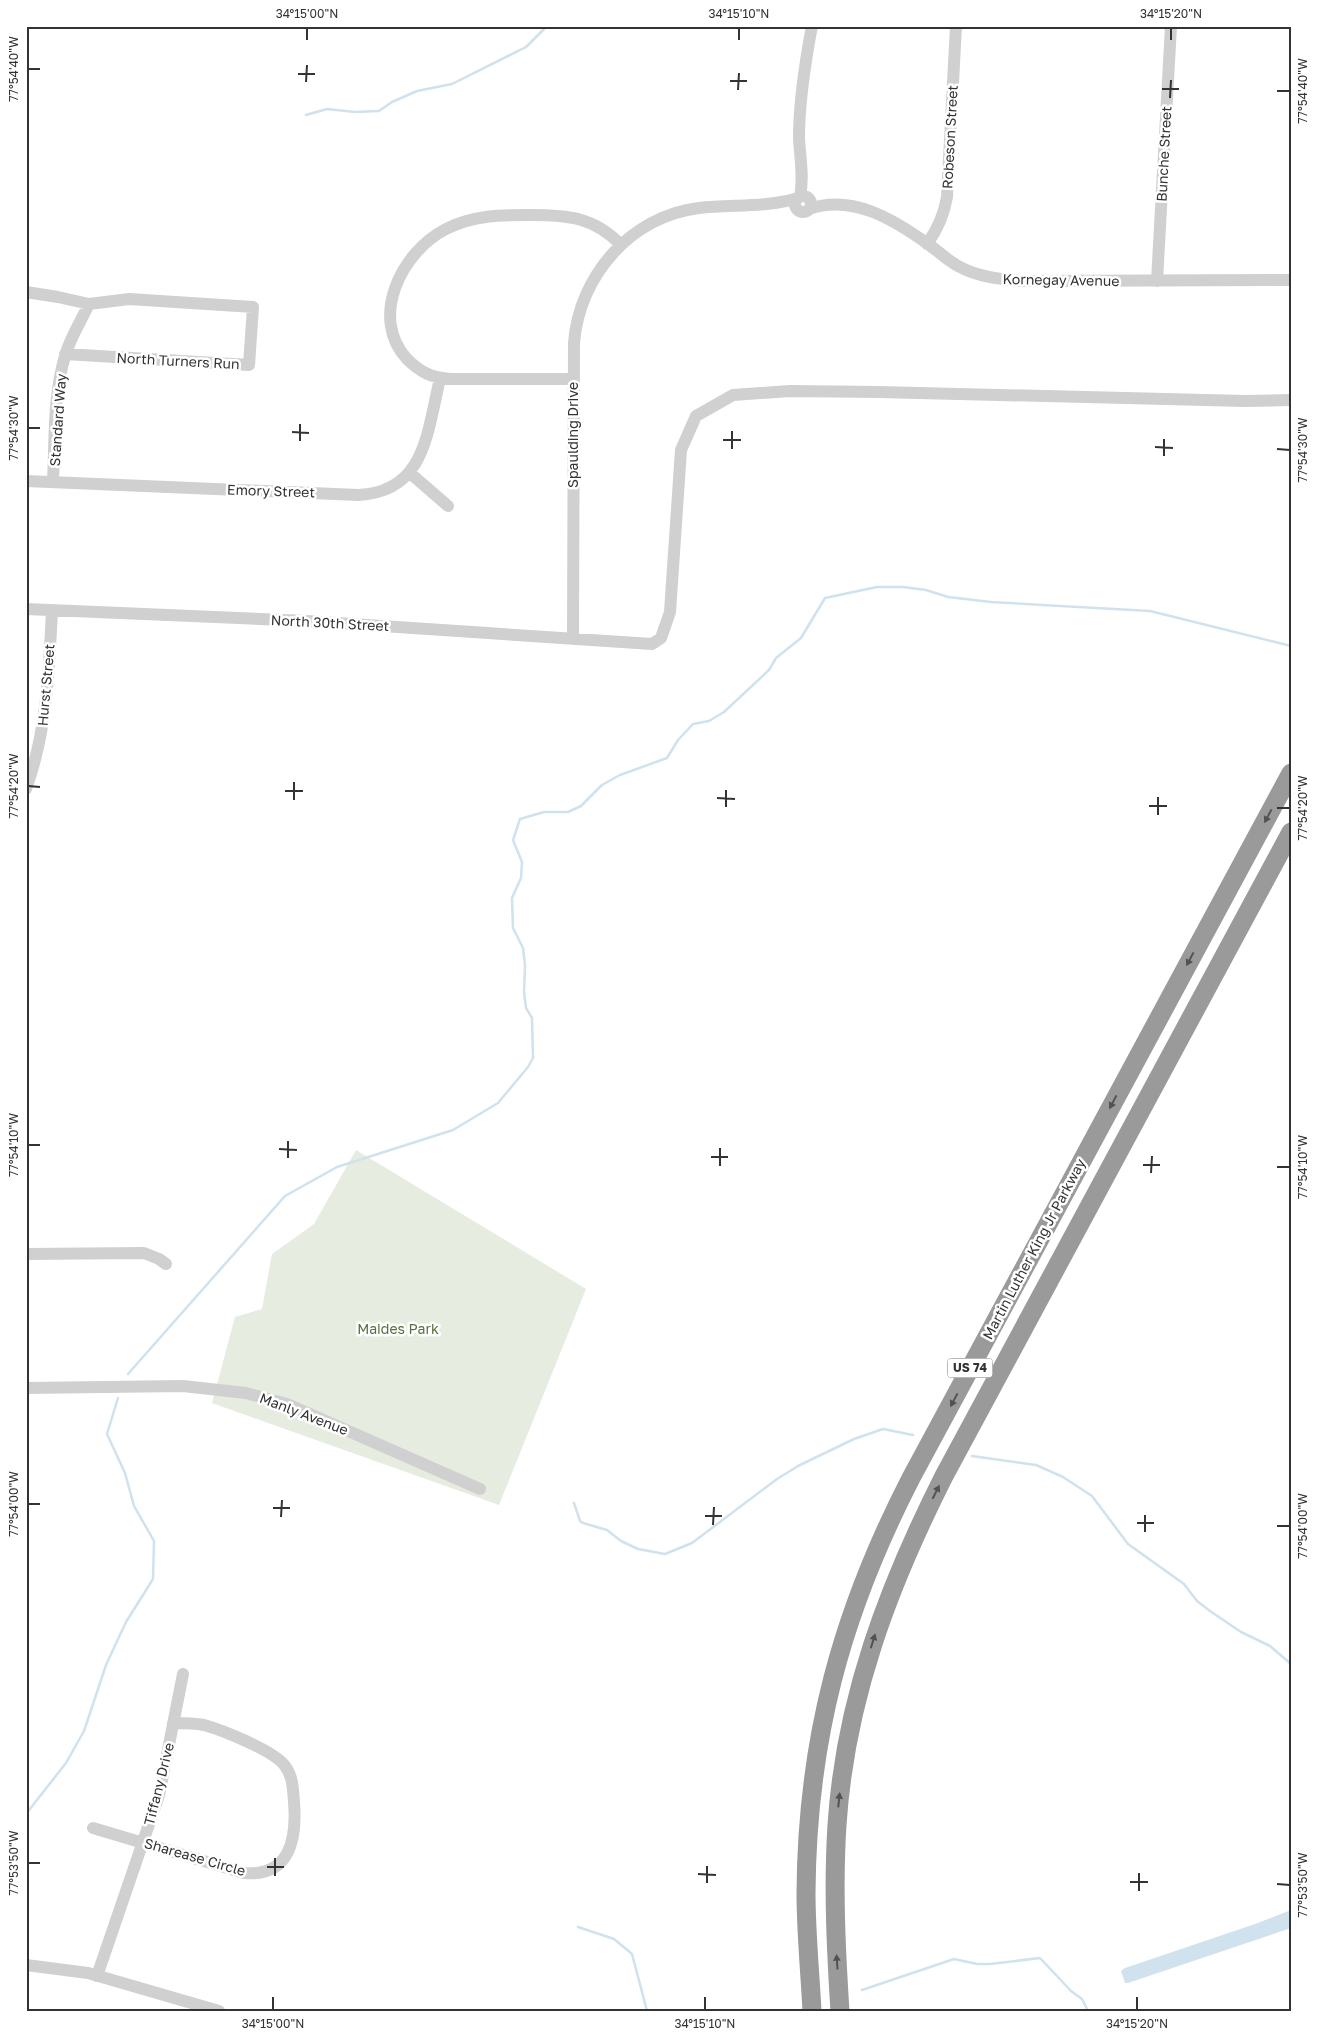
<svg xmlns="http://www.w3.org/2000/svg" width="1317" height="2037" viewBox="0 0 1317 2037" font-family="'Golos Text',sans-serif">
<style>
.green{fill:#e6ecdf}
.water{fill:#cfe2ee}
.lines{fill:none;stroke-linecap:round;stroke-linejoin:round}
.stream{stroke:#cfe2ee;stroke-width:2.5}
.minor{stroke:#d0d0d0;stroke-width:12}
.highway{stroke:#9a9a9a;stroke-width:19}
.oneway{fill:#525252}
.ticks{fill:none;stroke:#333;stroke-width:2}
.labels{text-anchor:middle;stroke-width:5;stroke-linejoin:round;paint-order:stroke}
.shield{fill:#fff;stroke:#707070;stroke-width:1}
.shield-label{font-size:12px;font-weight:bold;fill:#333}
.street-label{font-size:14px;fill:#333;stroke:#fff}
.park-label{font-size:14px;fill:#56703f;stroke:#fff}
.neatline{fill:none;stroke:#333;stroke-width:2}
.ticks-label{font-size:12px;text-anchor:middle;fill:#333}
</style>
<rect width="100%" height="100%" fill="#fff"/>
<!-- green -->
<path class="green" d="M356,1150L586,1289L499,1505L212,1403L235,1317L262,1309L272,1254L314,1224Z"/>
<!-- water -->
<path class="water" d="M1291,1910V1928L1128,1983H1125L1121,1971L1125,1968L1255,1924Z"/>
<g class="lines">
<!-- stream -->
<path class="stream" d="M306,115L327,109L355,112L379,111L392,102L417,91L452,84L526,47L547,26
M128,1374L285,1196L337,1167L453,1130L498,1103L528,1067L533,1058L532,1018L526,1008L524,992L525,965L523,948L513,928L512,898L521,878L522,862L513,840L520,819L544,812H568L581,806L602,785L620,775L667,758L678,740L693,724L709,721L724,712L769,670L776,658L801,638L825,598L877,587H903L926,590L948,597L991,602L1150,611L1291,646
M972,1456L1036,1465L1063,1477L1092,1496L1128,1544L1184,1584L1197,1601L1210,1611L1241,1632L1270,1646L1291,1664
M574,1503L580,1521L583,1523L607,1530L621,1541L638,1549L665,1554L692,1543L777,1479L798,1466L854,1439L883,1429L913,1435
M26,1814L66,1763L84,1731L106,1665L126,1622L153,1579L154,1541L134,1506L125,1473L107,1434L118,1398
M578,1927L614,1939L632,1954L647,2011
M862,1990L954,1959L977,1964H990L1040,1958L1071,1991L1082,1999L1088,2011"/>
<!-- minor -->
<path class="minor" d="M795 204a8 8 0 1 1 16 0a8 8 0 1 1-16 0Z
M800,197C804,177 800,158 799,138C799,101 805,63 812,26
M809,209C852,194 893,219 928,244C938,251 947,260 958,266C978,277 999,279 1021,281L1291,280
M927,244C938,229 944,215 947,197L956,26
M1157,281L1171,26
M26,292L58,297L89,304L129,299L253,307L249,365L65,354
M573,379H450C432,378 420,372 407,359C369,318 401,252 446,229C473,215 501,215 531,215C568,215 594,217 621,245
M410,473L448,506
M26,481L358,495C426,492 427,431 440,379
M53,482C55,441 53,396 65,356C70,338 81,321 89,304
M26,609L307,621L652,644L661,638L670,612L681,450L696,416L733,395L790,391L879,392L1245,401L1291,400
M573,639L574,343C579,276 631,216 699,208C732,204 765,208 798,198
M26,789C47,731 49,671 52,610
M26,1254L144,1253L159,1259L166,1264
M26,1388L183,1386L246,1393L287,1404L480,1489
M93,1828L244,1873C290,1877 297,1839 294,1802C293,1790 293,1776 285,1766C275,1751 222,1730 204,1725C194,1723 183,1723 173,1723
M26,1965L88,1973L219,2011
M97,1976L159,1795L183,1674"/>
<!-- highway -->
<path class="highway" d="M812,2011C810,1972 806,1932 806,1893C807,1740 841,1614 911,1478L1291,773
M840,2011C836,1949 833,1887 837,1825C845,1700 888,1587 944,1476L1291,832"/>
</g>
<!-- one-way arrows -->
<defs><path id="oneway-solid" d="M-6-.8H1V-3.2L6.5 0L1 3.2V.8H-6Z" transform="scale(1.25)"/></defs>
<g class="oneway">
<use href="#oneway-solid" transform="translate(1268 816) rotate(118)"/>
<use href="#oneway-solid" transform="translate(1190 959) rotate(118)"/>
<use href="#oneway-solid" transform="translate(1113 1102) rotate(118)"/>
<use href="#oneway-solid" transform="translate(954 1400) rotate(118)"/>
<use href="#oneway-solid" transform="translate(936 1492) rotate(-63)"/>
<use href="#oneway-solid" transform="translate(873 1641) rotate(-73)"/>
<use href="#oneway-solid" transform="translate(839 1800) rotate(-84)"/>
<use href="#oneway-solid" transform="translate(837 1962) rotate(-94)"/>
</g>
<!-- ticks -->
<path class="ticks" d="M307,40V28M739,40V28M1171,40V28M28,69H40M298,74H315M730,81H747M306,82L307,65M1162,89H1179M738,90L739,73M1277,91H1290M1170,98L1171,80M28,428H40M292,432L309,433M723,440H741M300,441V424M1155,447L1173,448M732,449V431M1277,449L1290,450M1164,456V439M28,786L40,787M285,791H303M717,798L735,799M294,800V782M1149,806H1167M726,807V790M1277,808H1290M1158,815V797M28,1145H40M279,1149L297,1150M711,1157H728M288,1158V1141M1143,1165H1160M720,1166V1148M1277,1167H1290M1151,1173L1152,1156M28,1504H40M273,1508H290M705,1516H722M281,1517L282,1500M1137,1523H1154M713,1525L714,1507M1277,1526H1290M1145,1532V1515M28,1863H40M267,1867H284M698,1874L716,1875M275,1876V1858M1130,1882H1148M707,1883V1866M1277,1884L1290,1885M1139,1891V1873M273,2010V1997M705,2010V1997M1137,2010V1997"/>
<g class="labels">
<!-- shield labels -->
<rect class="shield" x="947.5" y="1358.5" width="45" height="19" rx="4"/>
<g class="shield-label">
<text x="970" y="1372">US 74</text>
</g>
<!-- street labels -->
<g class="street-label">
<text transform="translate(950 137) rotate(-87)" y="5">Robeson Street</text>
<text transform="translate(1164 154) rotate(-87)" y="5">Bunche Street</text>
<text transform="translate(1061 280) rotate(1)" y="5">Kornegay Avenue</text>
<text transform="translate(178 361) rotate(3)" y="5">North Turners Run</text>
<text transform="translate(58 420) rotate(-86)" y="5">Standard Way</text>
<text transform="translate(573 435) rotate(-90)" y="5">Spaulding Drive</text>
<text transform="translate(271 491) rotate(2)" y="5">Emory Street</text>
<text transform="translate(330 623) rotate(3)" y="5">North 30th Street</text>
<text transform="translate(46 685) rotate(-85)" y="5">Hurst Street</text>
<text transform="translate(1034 1249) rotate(-62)" y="5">Martin Luther King Jr Parkway</text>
<text transform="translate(304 1414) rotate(21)" y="5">Manly Avenue</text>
<text transform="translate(159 1784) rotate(-76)" y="5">Tiffany Drive</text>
<text transform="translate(195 1857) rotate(16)" y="5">Sharease Circle</text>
</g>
<!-- park labels -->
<g class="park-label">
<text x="398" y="1334">Maides Park</text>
</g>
</g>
<!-- border -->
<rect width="1317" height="2037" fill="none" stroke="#ffffff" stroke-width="55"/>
<rect x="28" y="28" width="1262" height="1982" class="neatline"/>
<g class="ticks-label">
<text x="307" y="18">34°15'00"N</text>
<text x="739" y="18">34°15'10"N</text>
<text x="1171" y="18">34°15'20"N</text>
<text transform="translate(14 69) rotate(-90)" y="4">77°54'40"W</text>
<text transform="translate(1303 91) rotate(-90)" y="4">77°54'40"W</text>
<text transform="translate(14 428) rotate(-90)" y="4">77°54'30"W</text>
<text transform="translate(1303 450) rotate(-90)" y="4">77°54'30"W</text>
<text transform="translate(14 786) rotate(-90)" y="4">77°54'20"W</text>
<text transform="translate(1303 808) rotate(-90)" y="4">77°54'20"W</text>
<text transform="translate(14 1145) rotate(-90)" y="4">77°54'10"W</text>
<text transform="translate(1303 1167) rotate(-90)" y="4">77°54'10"W</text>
<text transform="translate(14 1504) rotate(-90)" y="4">77°54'00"W</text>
<text transform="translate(1303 1526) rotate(-90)" y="4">77°54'00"W</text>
<text transform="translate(14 1863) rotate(-90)" y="4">77°53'50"W</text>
<text transform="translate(1303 1885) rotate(-90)" y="4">77°53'50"W</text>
<text x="273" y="2028">34°15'00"N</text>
<text x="705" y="2028">34°15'10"N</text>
<text x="1137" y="2028">34°15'20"N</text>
</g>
</svg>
